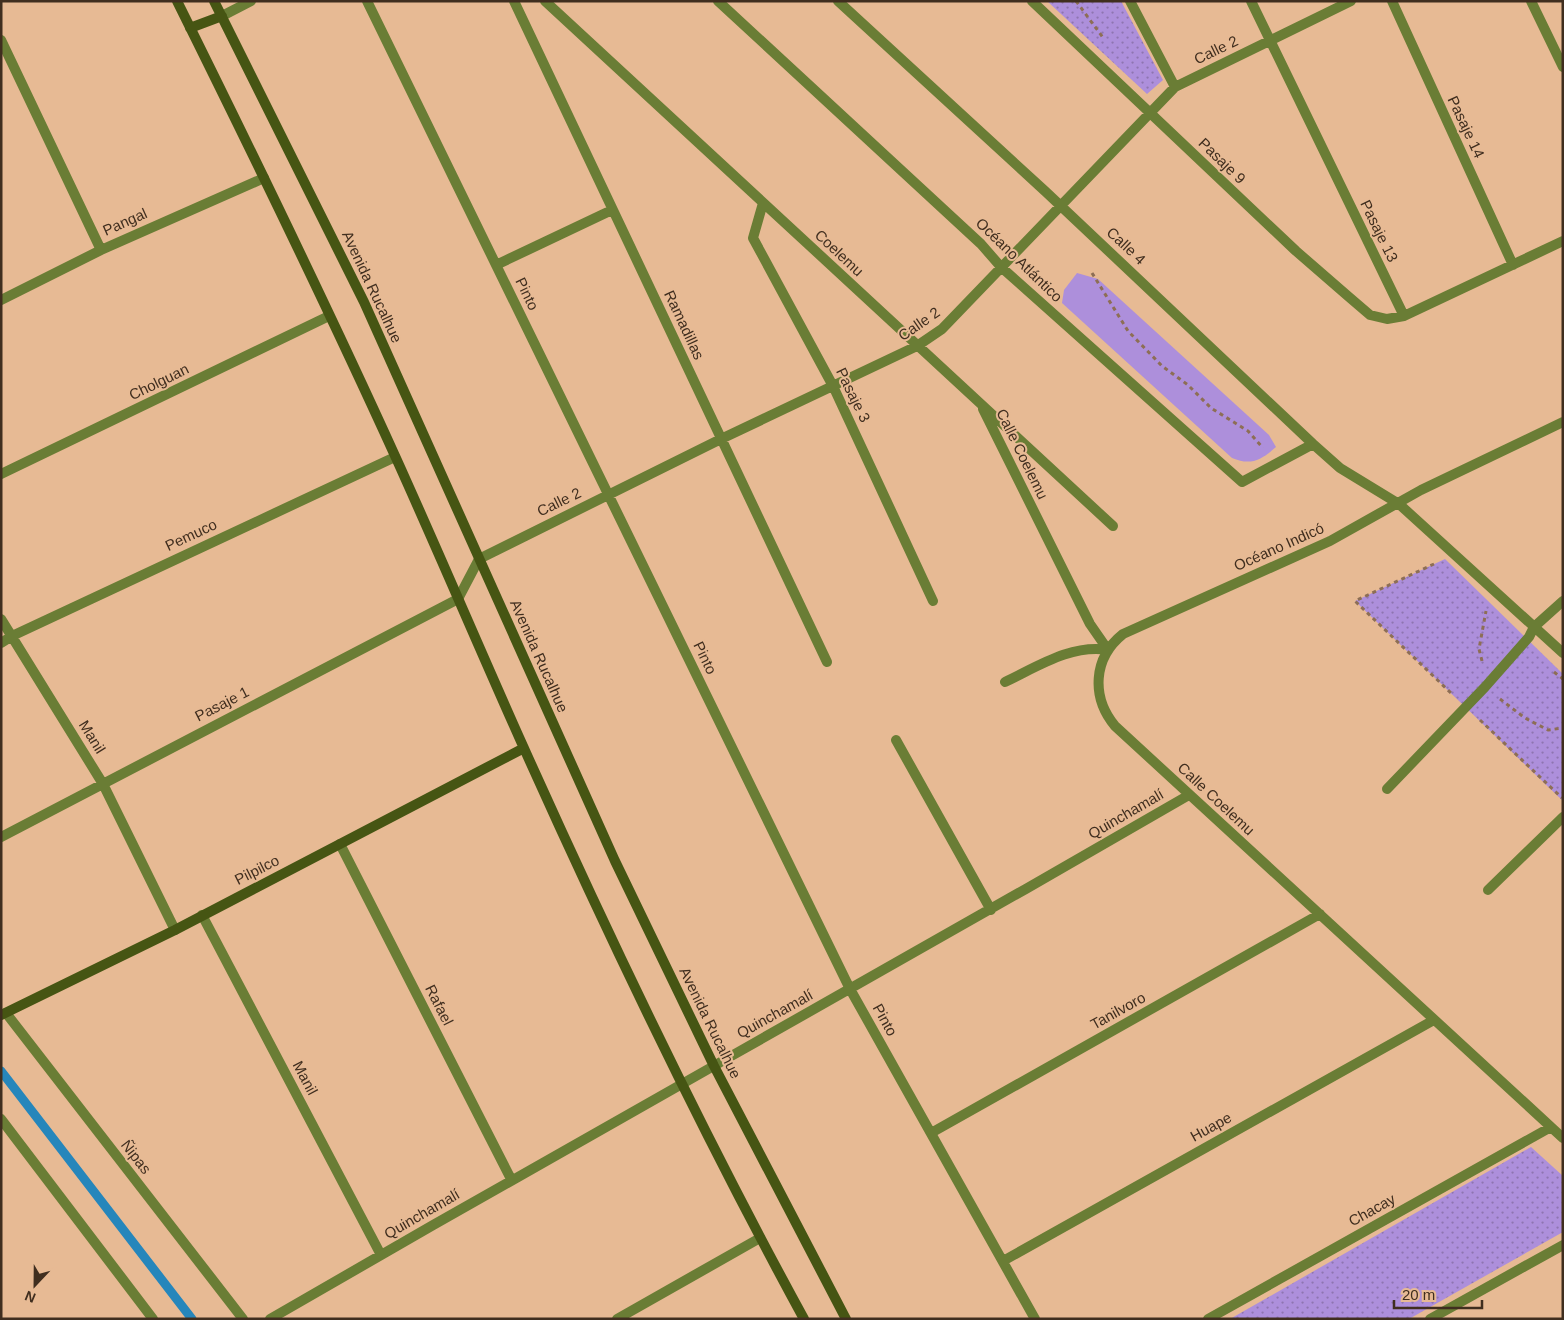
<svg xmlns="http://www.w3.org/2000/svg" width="1564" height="1320" viewBox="0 0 1564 1320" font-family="Arial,sans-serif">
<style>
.grass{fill:#ad8fdb}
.park{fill:url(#park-dots)}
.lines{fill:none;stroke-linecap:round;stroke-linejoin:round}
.stream{stroke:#2686bb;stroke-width:9}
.path{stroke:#8d6e55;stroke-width:3;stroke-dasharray:4 4;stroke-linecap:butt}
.street{stroke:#6a7d35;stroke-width:10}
.secondary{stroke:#465513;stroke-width:10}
.labels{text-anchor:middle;stroke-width:4;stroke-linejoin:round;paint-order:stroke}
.street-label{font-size:15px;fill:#402e1f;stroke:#e7ba94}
</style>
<defs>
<pattern id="park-dots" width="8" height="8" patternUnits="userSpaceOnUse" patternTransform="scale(1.25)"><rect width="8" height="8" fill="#ad8fdb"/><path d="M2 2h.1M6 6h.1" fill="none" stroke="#8e75b1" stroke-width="1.8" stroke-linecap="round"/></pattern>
</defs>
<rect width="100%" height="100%" fill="#e7ba94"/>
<!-- grass -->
<path class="grass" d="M1077,273L1098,279L1269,435L1276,447C1261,460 1251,466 1232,458L1062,303L1064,290Z"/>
<!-- park -->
<path class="park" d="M1047,1H1121L1163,80L1147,94Z
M1445,559L1563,674V801L1355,601Z
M1531,1147L1563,1176V1232L1409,1319H1230Z"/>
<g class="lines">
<!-- stream -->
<path class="stream" d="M1,1071L192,1319"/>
<!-- path -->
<path class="path" d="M1076,1L1104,39
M1092,273L1128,331L1162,366L1188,385L1211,408L1248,431L1263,448
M1434,564L1355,601L1451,693
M1482,661L1479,649L1486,611
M1554,672L1563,679
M1500,699L1525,718L1548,730L1563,728
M1480,720L1562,798"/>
<!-- street -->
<path class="street" d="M367,1L850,989L1035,1319
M514,1L827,662
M545,1L1113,526
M718,1L981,244L1001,267L1242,482L1313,444
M838,1L1046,192L1313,444L1340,468L1399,504L1563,653
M1032,1L1296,251L1349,297L1370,315L1387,319L1404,316L1563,241
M1130,1L1175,87
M1251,1L1404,316
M1392,1L1513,265
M1531,1L1563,67
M222,16L251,1
M1,40L101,250
M763,203L753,238L833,386L933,601
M496,265L612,210
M1,300L101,250L264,178
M983,409L1090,624L1108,650
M1563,422L1421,490L1330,541L1123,634C1093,658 1091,697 1115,726L1563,1138
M1,474L329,316
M1,619L103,784L175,930
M1,643L12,636L395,457
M1005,682C1037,667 1071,644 1108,650
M896,740L991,910
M1387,789L1485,687L1529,637L1534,627L1563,601
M1,837L458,599L479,559L721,439L917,346L942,329L1175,87L1351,1
M340,844L511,1179
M1488,890L1563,817
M202,915L381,1255
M6,1013L243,1319
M1,1119L153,1319
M931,1133L1320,914
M1003,1261L1434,1020
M270,1319C575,1142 884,972 1189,795
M617,1319L760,1238
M1208,1319L1551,1127
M1430,1319L1563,1245"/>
<!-- secondary -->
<path class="secondary" d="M177,1C252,152 326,304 396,458C439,553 480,650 523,746C610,940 702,1132 804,1319
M214,1L364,302L615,861L714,1066L846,1319
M190,28L222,16
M1,1015L175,930L524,748"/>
</g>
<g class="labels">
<!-- street labels -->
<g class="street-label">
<text transform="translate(1216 50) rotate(-26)" y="5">Calle 2</text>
<text transform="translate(1466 127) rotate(65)" y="5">Pasaje 14</text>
<text transform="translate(1222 161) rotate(44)" y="5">Pasaje 9</text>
<text transform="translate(125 222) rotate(-24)" y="5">Pangal</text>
<text transform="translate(1379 231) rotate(64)" y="5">Pasaje 13</text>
<text transform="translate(1126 246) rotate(43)" y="5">Calle 4</text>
<text transform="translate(839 253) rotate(43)" y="5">Coelemu</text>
<text transform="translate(1019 260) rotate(44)" y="5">Océano Atlántico</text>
<text transform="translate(372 287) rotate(65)" y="5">Avenida Rucalhue</text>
<text transform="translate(527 294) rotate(64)" y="5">Pinto</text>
<text transform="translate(919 324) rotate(-35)" y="5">Calle 2</text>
<text transform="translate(684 325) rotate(65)" y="5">Ramadillas</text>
<text transform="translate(159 382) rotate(-26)" y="5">Cholguan</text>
<text transform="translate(853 395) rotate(64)" y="5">Pasaje 3</text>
<text transform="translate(1022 454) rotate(64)" y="5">Calle Coelemu</text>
<text transform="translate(559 502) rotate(-26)" y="5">Calle 2</text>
<text transform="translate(191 535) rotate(-25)" y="5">Pemuco</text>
<text transform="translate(1279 547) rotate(-24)" y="5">Océano Indicó</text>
<text transform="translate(539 656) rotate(66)" y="5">Avenida Rucalhue</text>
<text transform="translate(705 658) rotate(64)" y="5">Pinto</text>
<text transform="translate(222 704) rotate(-27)" y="5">Pasaje 1</text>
<text transform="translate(92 737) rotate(58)" y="5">Manil</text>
<text transform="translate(1216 799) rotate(43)" y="5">Calle Coelemu</text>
<text transform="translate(1126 814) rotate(-30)" y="5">Quinchamalí</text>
<text transform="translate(257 870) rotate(-27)" y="5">Pilpilco</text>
<text transform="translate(439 1005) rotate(63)" y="5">Rafael</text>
<text transform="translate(1118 1011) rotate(-29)" y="5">Tanilvoro</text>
<text transform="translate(775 1014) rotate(-29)" y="5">Quinchamalí</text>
<text transform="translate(885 1020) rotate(61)" y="5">Pinto</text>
<text transform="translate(710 1023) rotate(64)" y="5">Avenida Rucalhue</text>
<text transform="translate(305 1078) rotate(62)" y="5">Manil</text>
<text transform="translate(1211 1127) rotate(-29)" y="5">Huape</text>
<text transform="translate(136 1157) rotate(52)" y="5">Ñipas</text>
<text transform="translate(1372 1210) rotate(-29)" y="5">Chacay</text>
<text transform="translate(422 1214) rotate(-30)" y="5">Quinchamalí</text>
</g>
</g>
<!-- border -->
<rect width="1564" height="1320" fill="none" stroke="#402e1f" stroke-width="5"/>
<!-- north arrow -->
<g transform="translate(35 1285) rotate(202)" stroke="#e7ba94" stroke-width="4" paint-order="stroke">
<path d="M0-4L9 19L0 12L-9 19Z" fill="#402e1f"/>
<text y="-8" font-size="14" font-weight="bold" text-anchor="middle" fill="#402e1f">N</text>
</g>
<!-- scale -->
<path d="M1394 1300v8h88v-8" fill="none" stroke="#402e1f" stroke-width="2.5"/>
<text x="1402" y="1300" font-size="15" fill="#402e1f" stroke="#e7ba94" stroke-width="4" paint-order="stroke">20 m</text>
</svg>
